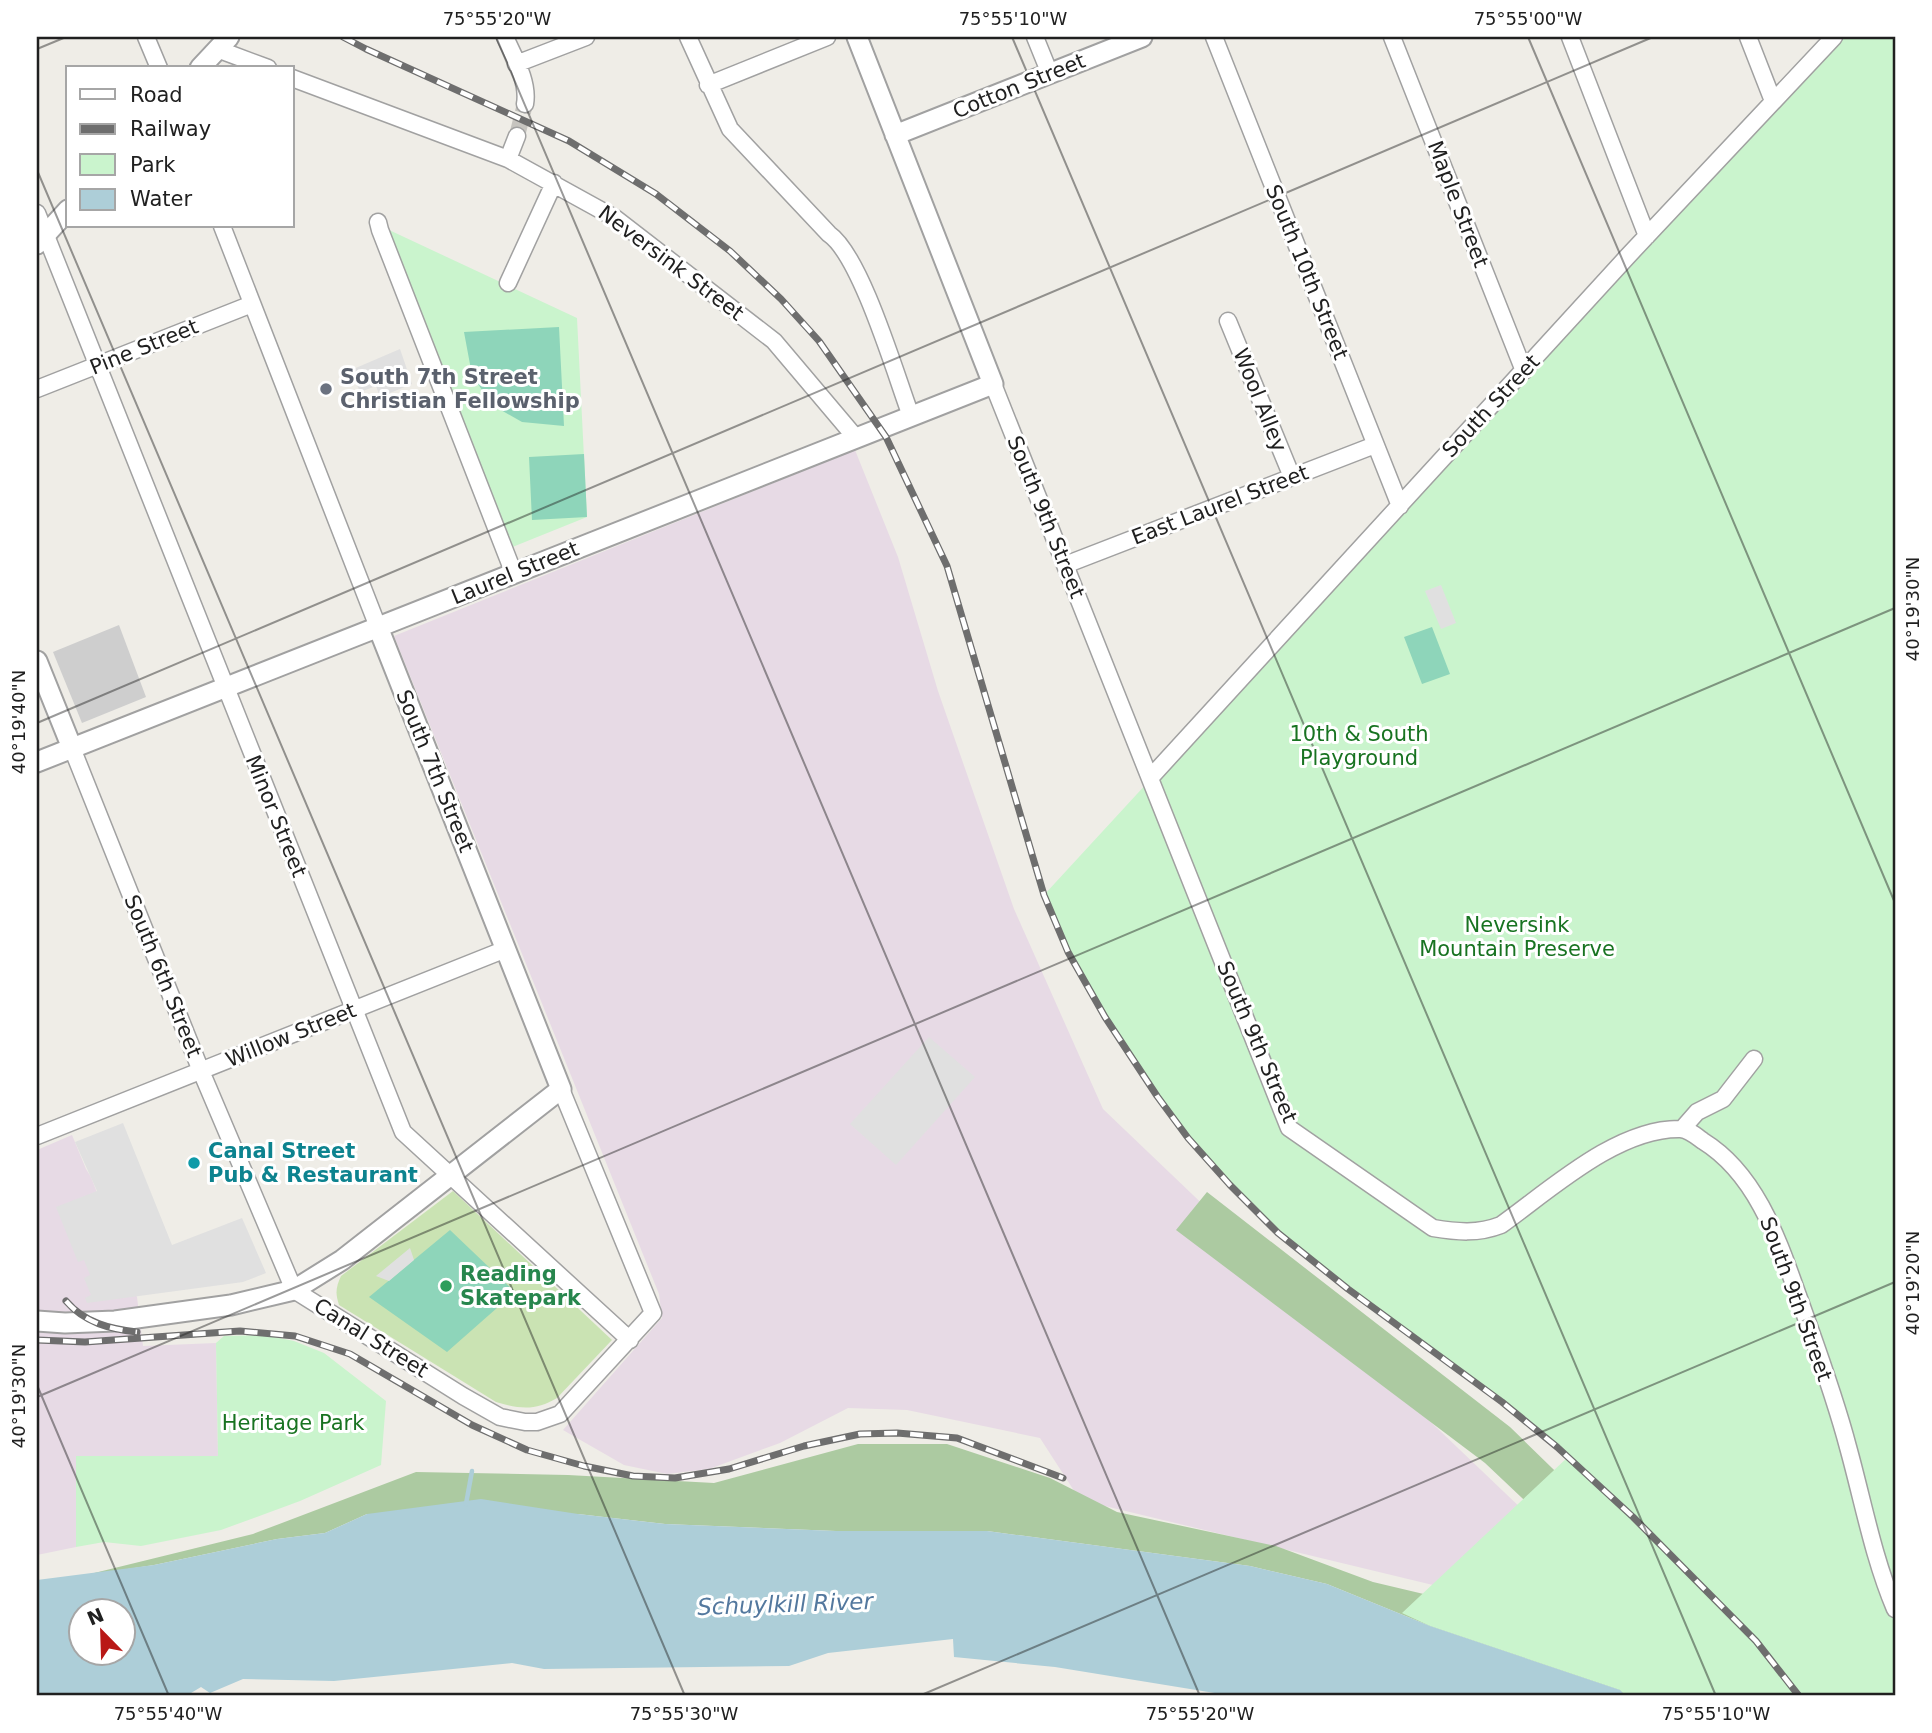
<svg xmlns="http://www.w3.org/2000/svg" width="1932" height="1733" viewBox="0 0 1932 1733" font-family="'DejaVu Sans',sans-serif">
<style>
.industrial{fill:#e7dae5}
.religious{fill:#cecece}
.grass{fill:#cae3b3}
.forest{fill:#accaa1}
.park{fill:#caf4cd}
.pitch{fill:#8ed5ba}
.parking{fill:#e0e0e0}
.water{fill:#adced8;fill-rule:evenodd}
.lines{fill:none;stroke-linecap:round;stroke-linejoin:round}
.stream{stroke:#adced8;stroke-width:4.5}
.minor-tunnel{stroke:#c6c4bf;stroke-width:16;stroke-dasharray:16 8;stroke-linecap:butt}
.minor-casing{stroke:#a1a1a1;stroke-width:19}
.tertiary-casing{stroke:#a1a1a1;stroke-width:23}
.minor{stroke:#fff;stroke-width:16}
.tertiary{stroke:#fff;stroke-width:19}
.rail-casing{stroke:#6e6e6e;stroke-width:7}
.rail{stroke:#fff;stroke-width:4.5;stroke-dasharray:13;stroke-linecap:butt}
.ticks{fill:none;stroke:#202020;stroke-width:2;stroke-opacity:0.45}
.worship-dot{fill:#6b7280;stroke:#fff;stroke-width:2.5}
.culture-dot{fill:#0f9aa8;stroke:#fff;stroke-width:2.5}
.leisure-dot{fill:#2e9e5b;stroke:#fff;stroke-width:2.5}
.labels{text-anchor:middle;stroke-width:6;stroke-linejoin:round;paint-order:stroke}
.street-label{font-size:21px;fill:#202020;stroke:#fff}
.worship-label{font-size:21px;font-weight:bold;fill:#5b616d;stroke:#fff;text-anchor:start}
.park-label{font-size:21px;fill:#187321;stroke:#fff}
.culture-label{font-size:21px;font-weight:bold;fill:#0d838f;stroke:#fff;text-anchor:start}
.leisure-label{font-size:21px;font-weight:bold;fill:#27864d;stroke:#fff;text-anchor:start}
.water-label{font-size:23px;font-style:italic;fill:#53789e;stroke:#fff}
.neatline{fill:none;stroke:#202020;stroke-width:2.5}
.ticks-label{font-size:18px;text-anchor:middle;fill:#202020}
</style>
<rect width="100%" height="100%" fill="#efede7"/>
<!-- industrial -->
<path class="industrial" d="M855,450L898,557L938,691L1014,909L1103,1109L1547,1533L1491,1599L1080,1500L1040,1438L907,1410L848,1408L780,1443L709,1469L667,1474L624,1465L563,1430L662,1318L659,1294L394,636Z
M72,1135L86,1169L91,1177L137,1297L143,1346L216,1343L218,1456H77L76,1547L37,1555V1150Z"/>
<!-- religious -->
<path class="religious" d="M119,625L146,697L82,723L53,652Z"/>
<!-- grass -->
<path class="grass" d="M453,1191L612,1340L557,1398C536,1411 519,1409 496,1402L339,1305C335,1293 336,1287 341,1276Z"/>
<!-- forest -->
<path class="forest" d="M1207,1192L1510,1427L1625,1539L1626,1696L1620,1690L1430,1626L1327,1584L1250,1566L987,1531H836L665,1524L578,1514H367L325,1533L277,1539L154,1565L82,1576L253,1534L416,1472L568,1475L714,1483L858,1444H947L1050,1478L1117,1512L1276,1546L1373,1582L1546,1623L1613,1584L1485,1463L1176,1230Z"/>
<!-- park -->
<path class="park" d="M1834,37H1895V1696H1626L1620,1690L1430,1626L1402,1613L1568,1457C1480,1373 1370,1314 1278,1233C1175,1142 1098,1020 1044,895Z
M387,229L577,318L587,517L510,548Z
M265,1335L294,1341L324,1353L386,1401L381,1465L300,1501L221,1530L141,1546L104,1542L76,1547V1456H218L216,1343L224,1336Z"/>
<!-- pitch -->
<path class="pitch" d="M559,327L564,426L522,422L492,405L472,375L464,332Z
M584,454L587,517L532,520L529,457Z
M1432,627L1450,674L1422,684L1404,637Z
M450,1230L515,1292L447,1352L369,1297Z"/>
<!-- parking -->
<path class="parking" d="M400,349L412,384L380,397L376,386L360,392L351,370Z
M1441,585L1456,623L1441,629L1425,591Z
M929,1037L975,1077L896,1165L850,1124Z
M123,1123L172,1245L242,1218L266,1273L243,1282L87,1303L85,1298L91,1295L84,1278L90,1275L84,1260L78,1262L56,1207L97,1191L75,1142Z
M410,1248L414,1260L389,1281L376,1276Z"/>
<!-- water -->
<path class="water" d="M481,1499L578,1514L665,1524L836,1531H987L1250,1566L1327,1584L1430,1626L1620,1690L1626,1696H1233L1055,1667L954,1657L953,1639L828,1653L789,1666L544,1669L512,1663L334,1681L243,1679L210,1693L201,1687L186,1696H37V1580L154,1565L277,1539L325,1533L367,1514ZM80,1610H122V1652H80Z"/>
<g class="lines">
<!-- stream -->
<path class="stream" d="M466,1504L472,1471"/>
<!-- minor-tunnel -->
<path class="minor-tunnel" d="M517,136L525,104"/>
<!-- minor casing -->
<g class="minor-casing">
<path id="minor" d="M146,37L159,68
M505,37C514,57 529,82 525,104
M688,37L730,129L829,234C861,256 896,376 911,416
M1035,37L1050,74
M1214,37L1400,506
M1392,37L1524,371
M1570,37L1647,236
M1748,37L1773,101
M217,49L268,68
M516,64L586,37
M292,78L508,159L615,218L774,341L856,438
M708,85L827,37
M508,159L517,136
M37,213L403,1132L630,1340
M378,222L380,230L514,574
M222,226L378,627
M508,283L554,183
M1228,321L1292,477
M993,384L1289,1128L1433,1228C1457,1232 1478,1234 1501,1225C1550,1190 1617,1128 1680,1129C1688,1129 1696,1136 1703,1141C1758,1175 1779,1243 1800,1301C1817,1349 1835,1397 1848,1447C1863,1501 1873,1557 1895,1609
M37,389L252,304
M1065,565L1375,445
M72,748L201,1071L294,1290L463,1396L500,1417L525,1422H537L560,1414L653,1313L561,1089
M1150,778L1627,257L1834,37
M1683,1128L1697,1112L1723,1099L1754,1059
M37,1136L506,949"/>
</g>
<!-- tertiary casing -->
<g class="tertiary-casing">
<path id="tertiary" d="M200,68L229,37
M895,135L1142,37
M37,244L68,210
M37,661L72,748
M37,762L993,384L857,37
M37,1321L65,1323L115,1321L231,1305L294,1290L342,1260L561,1089L378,627"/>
</g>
<!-- minor -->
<use href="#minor" class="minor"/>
<!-- tertiary -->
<use href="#tertiary" class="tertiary"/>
<!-- rail casing -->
<g class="rail-casing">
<path id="rail" d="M343,37L366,49L569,141L656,194L730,251L781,299L819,341L886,437L947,566L1044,895L1068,952L1105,1017L1157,1096L1188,1138L1230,1185L1278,1233L1348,1289L1502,1402L1557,1447L1633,1517L1756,1641L1799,1696
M66,1301C85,1323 110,1329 137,1332
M37,1340L85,1342L240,1331L295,1336L350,1354L472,1425L527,1450L584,1466L633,1476L675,1478L729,1469L804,1446L860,1434L897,1433L957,1438L1063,1478"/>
</g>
<!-- rail -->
<use href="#rail" class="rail"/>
</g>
<!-- ticks -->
<path class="ticks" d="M496,37L1200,1696M1012,37L1716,1696M1528,37L1895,903M37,49L66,37M37,170L685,1696M37,723L1653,37M37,1385L169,1696M37,1397L1895,608M919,1696L1895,1282"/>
<!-- markers -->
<circle class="worship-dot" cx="326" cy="389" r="7"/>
<circle class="culture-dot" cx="194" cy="1163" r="7"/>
<circle class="leisure-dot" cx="446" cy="1286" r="7"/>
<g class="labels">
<!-- street labels -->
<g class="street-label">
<text transform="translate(1019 86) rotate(-22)" y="7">Cotton Street</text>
<text transform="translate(1458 204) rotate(69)" y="7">Maple Street</text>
<text transform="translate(671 263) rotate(37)" y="7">Neversink Street</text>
<text transform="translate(1307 272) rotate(68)" y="7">South 10th Street</text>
<text transform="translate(144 347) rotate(-22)" y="7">Pine Street</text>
<text transform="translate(1260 400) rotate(68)" y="7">Wool Alley</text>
<text transform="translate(1491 406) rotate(-47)" y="7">South Street</text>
<text transform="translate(1220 505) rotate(-21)" y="7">East Laurel Street</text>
<text transform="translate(1046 517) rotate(68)" y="7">South 9th Street</text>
<text transform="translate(515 573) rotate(-22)" y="7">Laurel Street</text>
<text transform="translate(435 771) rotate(68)" y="7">South 7th Street</text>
<text transform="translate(276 816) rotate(68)" y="7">Minor Street</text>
<text transform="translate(163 976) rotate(68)" y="7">South 6th Street</text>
<text transform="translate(291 1035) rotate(-22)" y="7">Willow Street</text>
<text transform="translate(1257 1042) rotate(67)" y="7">South 9th Street</text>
<text transform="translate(1796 1299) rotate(70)" y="7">South 9th Street</text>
<text transform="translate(371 1338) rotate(32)" y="7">Canal Street</text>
</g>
<!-- worship labels -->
<g class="worship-label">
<text x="340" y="384">South 7th Street<tspan x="340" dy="24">Christian Fellowship</tspan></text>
</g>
<!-- park labels -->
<g class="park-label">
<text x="1359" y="741">10th &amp; South<tspan x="1359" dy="24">Playground</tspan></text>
<text x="1517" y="932">Neversink<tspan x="1517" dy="24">Mountain Preserve</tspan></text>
<text x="293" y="1430">Heritage Park</text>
</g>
<!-- culture labels -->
<g class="culture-label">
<text x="208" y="1158">Canal Street<tspan x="208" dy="24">Pub &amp; Restaurant</tspan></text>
</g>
<!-- leisure labels -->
<g class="leisure-label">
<text x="460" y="1281">Reading<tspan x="460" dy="24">Skatepark</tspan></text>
</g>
<!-- water labels -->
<g class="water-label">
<text transform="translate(785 1604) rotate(-2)" y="8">Schuylkill River</text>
</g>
</g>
<!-- border -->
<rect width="1932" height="1733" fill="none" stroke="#ffffff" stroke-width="77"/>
<!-- legend -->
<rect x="66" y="66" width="228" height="161" fill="#ffffff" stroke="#a6a6a6" stroke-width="2"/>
<rect x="80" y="89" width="35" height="10" fill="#ffffff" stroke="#a6a6a6" stroke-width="2"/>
<text x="130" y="102" font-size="21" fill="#202020">Road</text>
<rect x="80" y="124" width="35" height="10" fill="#6e6e6e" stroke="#a6a6a6" stroke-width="2"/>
<text x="130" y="136" font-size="21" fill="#202020">Railway</text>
<rect x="80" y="154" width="35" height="21" fill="#caf4cd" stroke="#a6a6a6" stroke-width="2"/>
<text x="130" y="172" font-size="21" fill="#202020">Park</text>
<rect x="80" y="189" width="35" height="21" fill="#adced8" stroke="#a6a6a6" stroke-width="2"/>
<text x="130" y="206" font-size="21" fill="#202020">Water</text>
<!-- north arrow -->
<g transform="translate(102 1632) rotate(337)"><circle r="33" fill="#ffffff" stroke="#a6a6a6" stroke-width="2"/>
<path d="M0-5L12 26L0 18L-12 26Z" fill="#b91816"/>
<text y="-10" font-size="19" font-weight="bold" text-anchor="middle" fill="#202020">N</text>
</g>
<rect x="38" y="38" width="1856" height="1656" class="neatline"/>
<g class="ticks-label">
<text x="497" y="25">75°55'20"W</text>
<text x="1013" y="25">75°55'10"W</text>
<text x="1528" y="25">75°55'00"W</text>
<text transform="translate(1913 609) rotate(-90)" y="6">40°19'30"N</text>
<text transform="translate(19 722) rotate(-90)" y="6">40°19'40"N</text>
<text transform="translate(1913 1283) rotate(-90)" y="6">40°19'20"N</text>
<text transform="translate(19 1396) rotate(-90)" y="6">40°19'30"N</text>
<text x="168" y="1720">75°55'40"W</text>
<text x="684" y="1720">75°55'30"W</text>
<text x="1200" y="1720">75°55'20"W</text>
<text x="1716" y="1720">75°55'10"W</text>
</g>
</svg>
